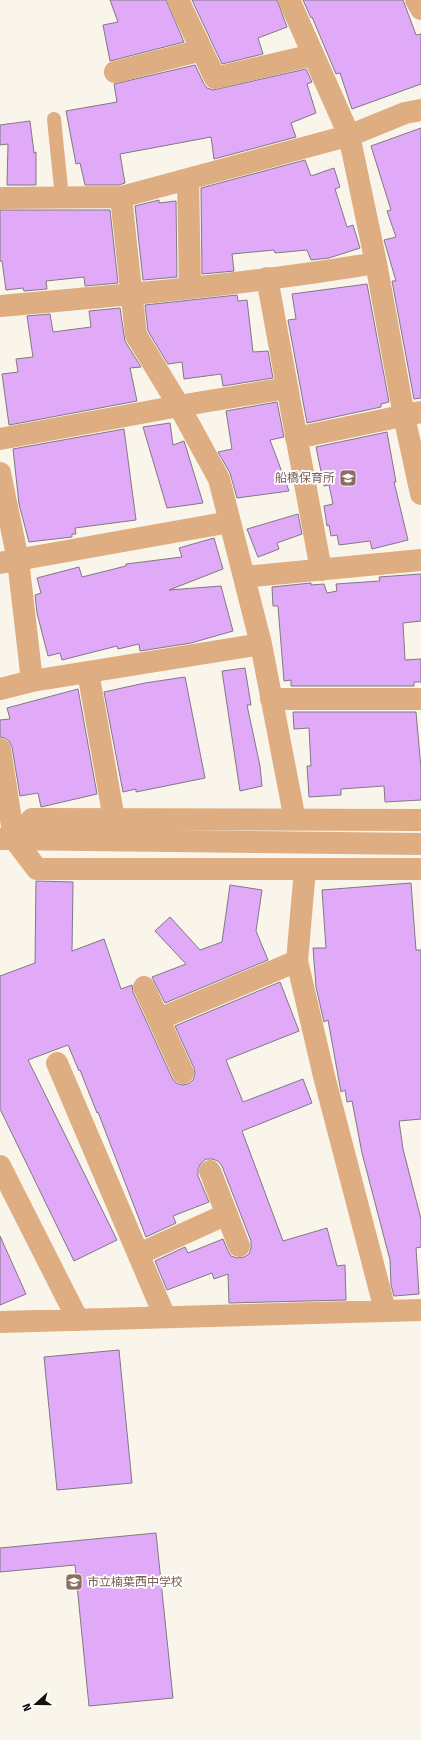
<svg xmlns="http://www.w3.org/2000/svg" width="421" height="1740" viewBox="0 0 421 1740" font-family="'Fira Sans','Noto Sans JP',sans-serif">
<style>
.building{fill:#e1aaf9;stroke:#7f7982}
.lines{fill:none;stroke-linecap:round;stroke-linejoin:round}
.service{stroke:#dead81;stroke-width:14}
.minor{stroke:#dead81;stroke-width:22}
.tertiary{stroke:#dead81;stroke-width:22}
.labels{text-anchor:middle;stroke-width:3.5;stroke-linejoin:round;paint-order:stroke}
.education-label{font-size:12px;fill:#785e54;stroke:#fff;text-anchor:end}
</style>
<rect width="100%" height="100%" fill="#f9f5eb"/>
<!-- building -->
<path class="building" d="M110,0H166L184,42L110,61L103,25L118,22Z
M192,0H277L287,27L258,38L263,54L222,64Z
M303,0H403L416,35L421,34V84L352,109L340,73L336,74L312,17L311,18Z
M195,65L204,84L207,88L213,90L306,69L312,82L307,84L316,113L291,123L296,137L214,159L211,137L120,154L125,183L119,185H85L80,163L76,164L66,111L117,102L114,84Z
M30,121L34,153L36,152V185H7L8,144L0,145V125Z
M421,128V398L414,399L392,281H396L384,240L396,237L387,211L391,210L371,146Z
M305,160L311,176L334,168L340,187L335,189L347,227L353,225L360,248L329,258L311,260L307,250L275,253L274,250L232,254L234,271L202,274L201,188Z
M159,200V203L176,201L177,277L143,280L135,206Z
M0,210H110L118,283L85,286L84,277L46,281L47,289L24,291L23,288L6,290L2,261H0Z
M367,284L389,402L381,404V407L307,423L288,320L296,319L292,294Z
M237,295L238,301L247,300L253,352L268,351L273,378L223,386L221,374L184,379L182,362L168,364L148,331L145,305Z
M120,308L125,341L141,367L130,368L137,401L9,425L2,374L18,372L16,359L33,357L27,316L50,314L53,332L91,327L89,311Z
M277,402L284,437L270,440L289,491L237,498L230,473L218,452L232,449L226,411Z
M170,423L173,445L184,441L185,444L203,503L167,508L143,427Z
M124,429L136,520L75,528L76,534H72V537L29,542L19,504L13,449Z
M387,432L396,482H394L408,540L372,549L370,541L339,545L337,535L331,536L329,525L327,526L324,506L333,504L329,485L324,486L316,447Z
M298,514L302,534L277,543L279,549L258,557L247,529Z
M214,538L223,569L169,590L221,586L233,631L191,643L140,651L139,644L118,649L117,646L62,660L60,653L48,656L37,613L35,595L41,593L37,578L79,567L82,577L126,566V564L182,557L179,548Z
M421,574V621L403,623L405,660L421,659V682H414V686H291V680L284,681L278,606H273L272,587L311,583V585L324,584L327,593L337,591L336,584L380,581L379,577Z
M245,668L251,705H247L260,766L262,786L240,791L222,671Z
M185,677L205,778L136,792V789L123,792L104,692L145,683Z
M78,689L97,794L41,807L38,793L20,796L12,747L9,741L5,738L0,737V720L10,719L7,708Z
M293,712H416L421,768V800L385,802L384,786L341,789V795L309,797L307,766H311L309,728L294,729Z
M36,881L73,882L72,951L104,939L121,989L132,985L133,992L172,1078L176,1083L182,1085L188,1084L193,1080L195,1074L194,1068L175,1026L280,982L299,1031L226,1060L243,1102L303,1079L312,1103L242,1131L283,1241L327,1228L337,1266L345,1265L346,1300L229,1303L228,1274L214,1279L212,1273L167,1290L155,1261L185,1247L188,1253L223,1239L228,1251L231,1256L237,1258L244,1257L249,1254L251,1248V1241L222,1166L218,1161L212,1159H206L201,1163L198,1169V1176L209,1202L173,1216L176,1223L146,1237L98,1112L97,1113L80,1070L79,1071L68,1045L28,1060L117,1240L74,1261L0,1109V976L35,963Z
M411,883L416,950H421V1119L399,1121L403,1149L421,1219V1247L416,1248L419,1294L394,1296L391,1285L390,1260L362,1153L352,1101L347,1102L345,1090L341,1092L328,1020L324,1022L316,987L313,948H326L322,890Z
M230,885L262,890L256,931L268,960L165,1003L152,977L186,964L155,931L170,917L200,950L222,942Z
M0,1236L26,1294L0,1305Z
M119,1350L132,1483L57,1490L44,1357Z
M156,1533L173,1698L89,1706L75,1565L0,1572V1548Z"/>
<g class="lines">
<!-- service -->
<path class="service" d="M54,119L62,198"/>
<!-- minor -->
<path class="minor" d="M178,0L215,78L313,55
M289,0L349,135L376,263L404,416L421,494
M416,0L421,9
M115,72L202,50
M188,179L190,287
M121,197L136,335L179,406L219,479L261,644L295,820
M0,198L121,197L351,135L405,113L421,110
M267,278L321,570
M0,306C126,295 252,284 376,263
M296,438L421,412
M0,439L179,406L287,388
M0,473L18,560L32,681
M0,563L230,522
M244,577L421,560
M88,672L114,819
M0,689L32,681L261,644
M271,699H421
M0,749L14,839L37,869H421
M14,839L32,819L421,820
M305,869L297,961L324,1076L385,1310
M144,987L183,1073
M159,1019L297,961
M57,1063L165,1317
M0,1166L78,1320
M210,1171L239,1246
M139,1254L227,1214
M0,1322L421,1310"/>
<!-- tertiary -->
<path class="tertiary" d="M0,839L421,844"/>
</g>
<!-- icons -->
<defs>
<g id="school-square" transform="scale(0.9)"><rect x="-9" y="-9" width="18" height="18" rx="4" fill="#8d6e63" stroke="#fff"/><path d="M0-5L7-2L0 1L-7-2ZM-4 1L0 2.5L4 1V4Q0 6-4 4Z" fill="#fff"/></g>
</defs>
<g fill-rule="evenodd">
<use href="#school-square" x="348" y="478"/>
<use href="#school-square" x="74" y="1582"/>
</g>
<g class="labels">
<!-- education labels -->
<g class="education-label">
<text x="335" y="482">船橋保育所</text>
<text x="87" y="1586" text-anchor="start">市立楠葉西中学校</text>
</g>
</g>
<!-- north arrow -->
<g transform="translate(36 1704) rotate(249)" stroke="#ffffff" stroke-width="3" paint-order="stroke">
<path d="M0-3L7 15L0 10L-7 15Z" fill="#13110e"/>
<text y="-6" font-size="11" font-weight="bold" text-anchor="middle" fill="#13110e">N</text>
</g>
</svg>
